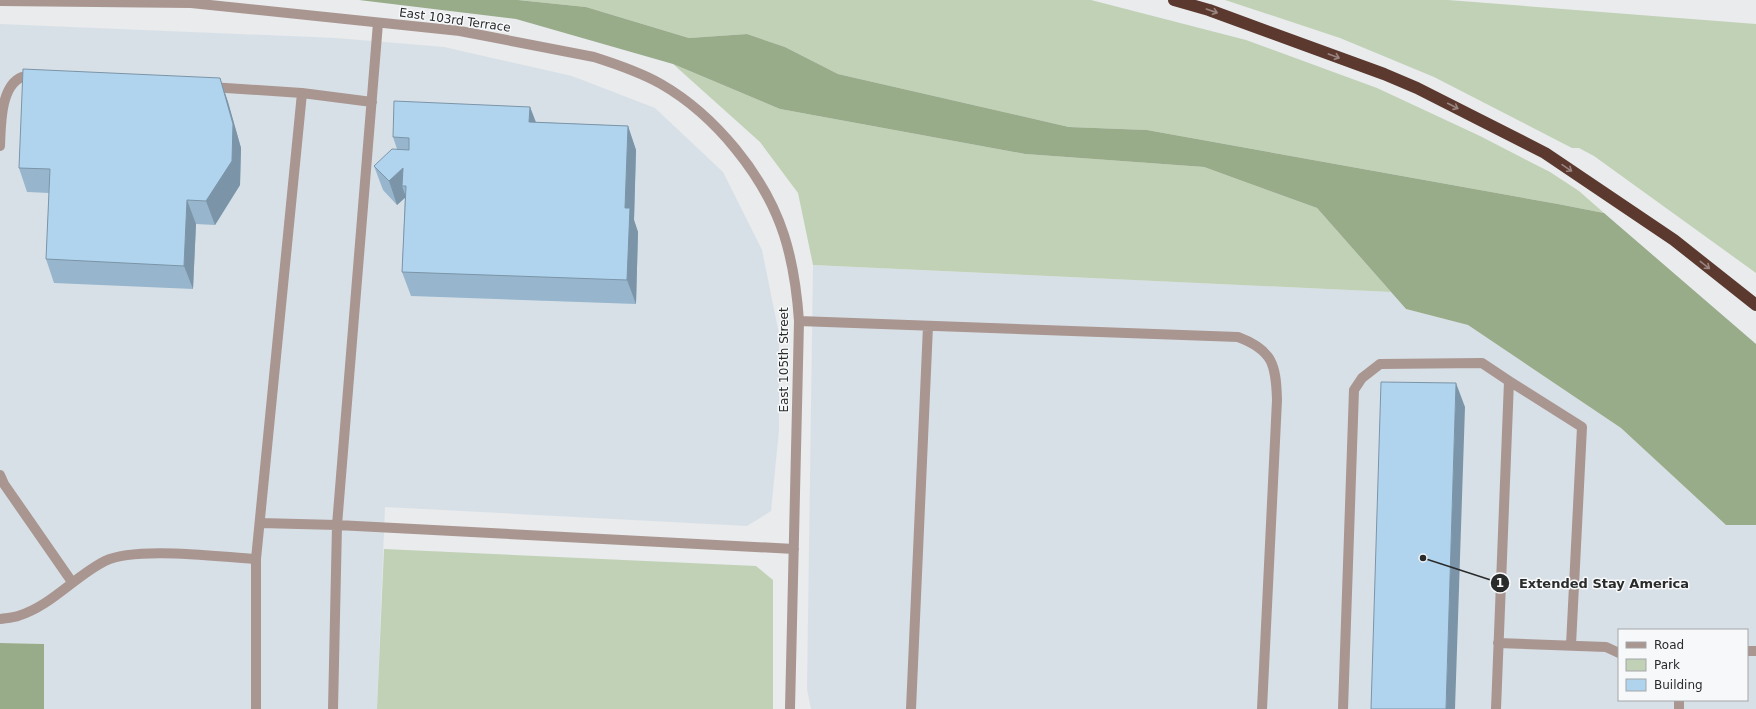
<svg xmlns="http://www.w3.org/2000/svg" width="1756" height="709" viewBox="0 0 1756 709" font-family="'DejaVu Sans',sans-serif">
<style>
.built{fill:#d8e0e7;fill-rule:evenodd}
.green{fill:#c1d1b6}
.forest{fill:#98ac8a}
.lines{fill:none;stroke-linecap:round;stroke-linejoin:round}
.minor{stroke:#a99691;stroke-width:10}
.highway{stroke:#5c392f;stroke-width:12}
.wall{fill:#97b6cd}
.shaded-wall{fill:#7b94a7}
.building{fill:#b0d4ee;stroke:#7b94a7}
.oneway{stroke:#9a8580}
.labels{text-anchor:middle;stroke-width:3;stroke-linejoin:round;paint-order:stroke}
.street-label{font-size:12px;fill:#2a2b2b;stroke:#f6f8fa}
.leader{fill:none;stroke:#2a2b2b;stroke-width:1.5}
.callout-dot{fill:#2a2b2b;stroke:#f6f8fa;stroke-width:1.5}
.mark-label{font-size:12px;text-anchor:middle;font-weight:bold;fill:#fff}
.callout-label{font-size:13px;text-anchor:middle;font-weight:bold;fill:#2a2b2b;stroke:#f6f8fa;stroke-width:3;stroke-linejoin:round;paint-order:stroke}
</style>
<rect width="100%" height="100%" fill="#e9ebed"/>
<!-- built -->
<path class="built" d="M0,24L336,38L444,47L572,76L655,108L723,172L762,250L779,334V430L771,511L747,526L385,507L377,709H44V644L0,643Z
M813,265L1391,292L1406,309L1468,325L1621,428L1726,525H1756V709H811L807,689ZM1619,630H1747V700H1619Z"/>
<!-- green -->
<path class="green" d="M518,0H1091L1246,40L1377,88L1480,136L1550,172L1579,191L1604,213L1558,204L1147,130L1069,127L838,74L785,47L747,34L689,38L586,7Z
M1225,0H1448L1756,24V273L1594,156L1579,148H1572L1434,77L1340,38Z
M673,64L780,109L1025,154L1204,167L1317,208L1391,292L813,265L798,193L760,142Z
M384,549L756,566L773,580V709H377Z"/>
<!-- forest -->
<path class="forest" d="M359,0H518L586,7L689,38L747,34L785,47L838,74L1069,127L1147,130L1558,204L1604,213L1756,344V525H1726L1621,428L1468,325L1406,309L1317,208L1204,167L1025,154L780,109L673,64L516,19Z
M0,643L44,644V709H0Z"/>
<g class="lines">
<!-- minor -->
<path class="minor" d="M0,1L191,3L460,31L594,57C616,64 640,72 661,84C715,115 765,176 784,235C793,263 797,292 799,321L790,709
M211,87L302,93L372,102
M0,146C1,126 0,86 22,77C26,76 31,76 35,76
M799,321L1238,337C1273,350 1276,365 1277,400L1262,709
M1509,381L1582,427L1571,645
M0,475L4,484L72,582
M260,523L337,525L794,549
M0,619C6,618 12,618 18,616C51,606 75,576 105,561C136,546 219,557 256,559
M1498,643L1606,647L1619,653
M1747,651H1756
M256,709V559L302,93
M333,709L337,525L378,23
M911,709L928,326
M1343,709L1354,390L1362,378L1380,364L1482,363L1509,381L1496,709
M1679,709V700"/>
<!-- highway -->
<path class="highway" d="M1174,0L1209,10L1384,74L1417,88L1545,153L1674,240L1756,305"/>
</g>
<!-- wall -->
<path class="wall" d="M220,78L228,102L241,148L240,185L215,225L196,224L193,289L54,283L46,259L49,193L27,192L19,168Z
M530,107L536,122L628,126L636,150L634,220L638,232L636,304L411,296L402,272L405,197L397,205L383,190L374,166L397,149L393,137Z"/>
<!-- shaded-wall -->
<path class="shaded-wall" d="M220,78L228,102L241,148L240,185L215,225L206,201Z
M530,107L539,131L529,122Z
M628,126L636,150L634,220L638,232L636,304L627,280L625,208Z
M403,168L406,186H402L406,197L397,205L389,181Z
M187,200L196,224L193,289L184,266Z
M1456,383L1465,407L1455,709H1446Z"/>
<!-- building -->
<path class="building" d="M23,69L220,78L233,124L232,161L206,201L187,200L184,266L46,259L50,169L19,168Z
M394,101L530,107L529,122L628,126L625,208H630L627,280L402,272L406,186H402L403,168L389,181L374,166L392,149L409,150V138L393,137Z
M1381,382L1456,383L1446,709H1371Z"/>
<!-- one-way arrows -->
<defs><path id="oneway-shaft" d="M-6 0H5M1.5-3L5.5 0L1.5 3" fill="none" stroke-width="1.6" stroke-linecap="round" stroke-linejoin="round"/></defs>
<g class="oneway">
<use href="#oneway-shaft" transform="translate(1212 11) rotate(19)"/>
<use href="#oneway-shaft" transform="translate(1334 56) rotate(20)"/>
<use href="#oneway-shaft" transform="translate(1453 106) rotate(27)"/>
<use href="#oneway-shaft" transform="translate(1567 168) rotate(34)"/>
<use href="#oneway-shaft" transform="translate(1705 265) rotate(38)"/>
</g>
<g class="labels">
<!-- street labels -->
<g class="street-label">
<text transform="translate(455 20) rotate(8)" y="4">East 103rd Terrace</text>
<text transform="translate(784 360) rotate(-90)" y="4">East 105th Street</text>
</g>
</g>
<!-- callouts -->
<path class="leader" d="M1423 558L1500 583"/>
<g class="callout-dot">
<circle cx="1423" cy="558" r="4"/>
<circle cx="1500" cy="583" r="10"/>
</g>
<g class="mark-label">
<text x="1500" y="587">1</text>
</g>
<g class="callout-label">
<text x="1604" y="588">Extended Stay America</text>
</g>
<!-- legend -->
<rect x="1618" y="629" width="130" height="72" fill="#f6f8fa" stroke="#a4a6a7"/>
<rect x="1626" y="642" width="20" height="6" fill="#a99691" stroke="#a4a6a7"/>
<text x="1654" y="649" font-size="12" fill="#2a2b2b">Road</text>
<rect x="1626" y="659" width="20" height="12" fill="#c1d1b6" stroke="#a4a6a7"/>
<text x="1654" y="669" font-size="12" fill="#2a2b2b">Park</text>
<rect x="1626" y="679" width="20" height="12" fill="#b0d4ee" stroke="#a4a6a7"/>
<text x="1654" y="689" font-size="12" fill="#2a2b2b">Building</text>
</svg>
